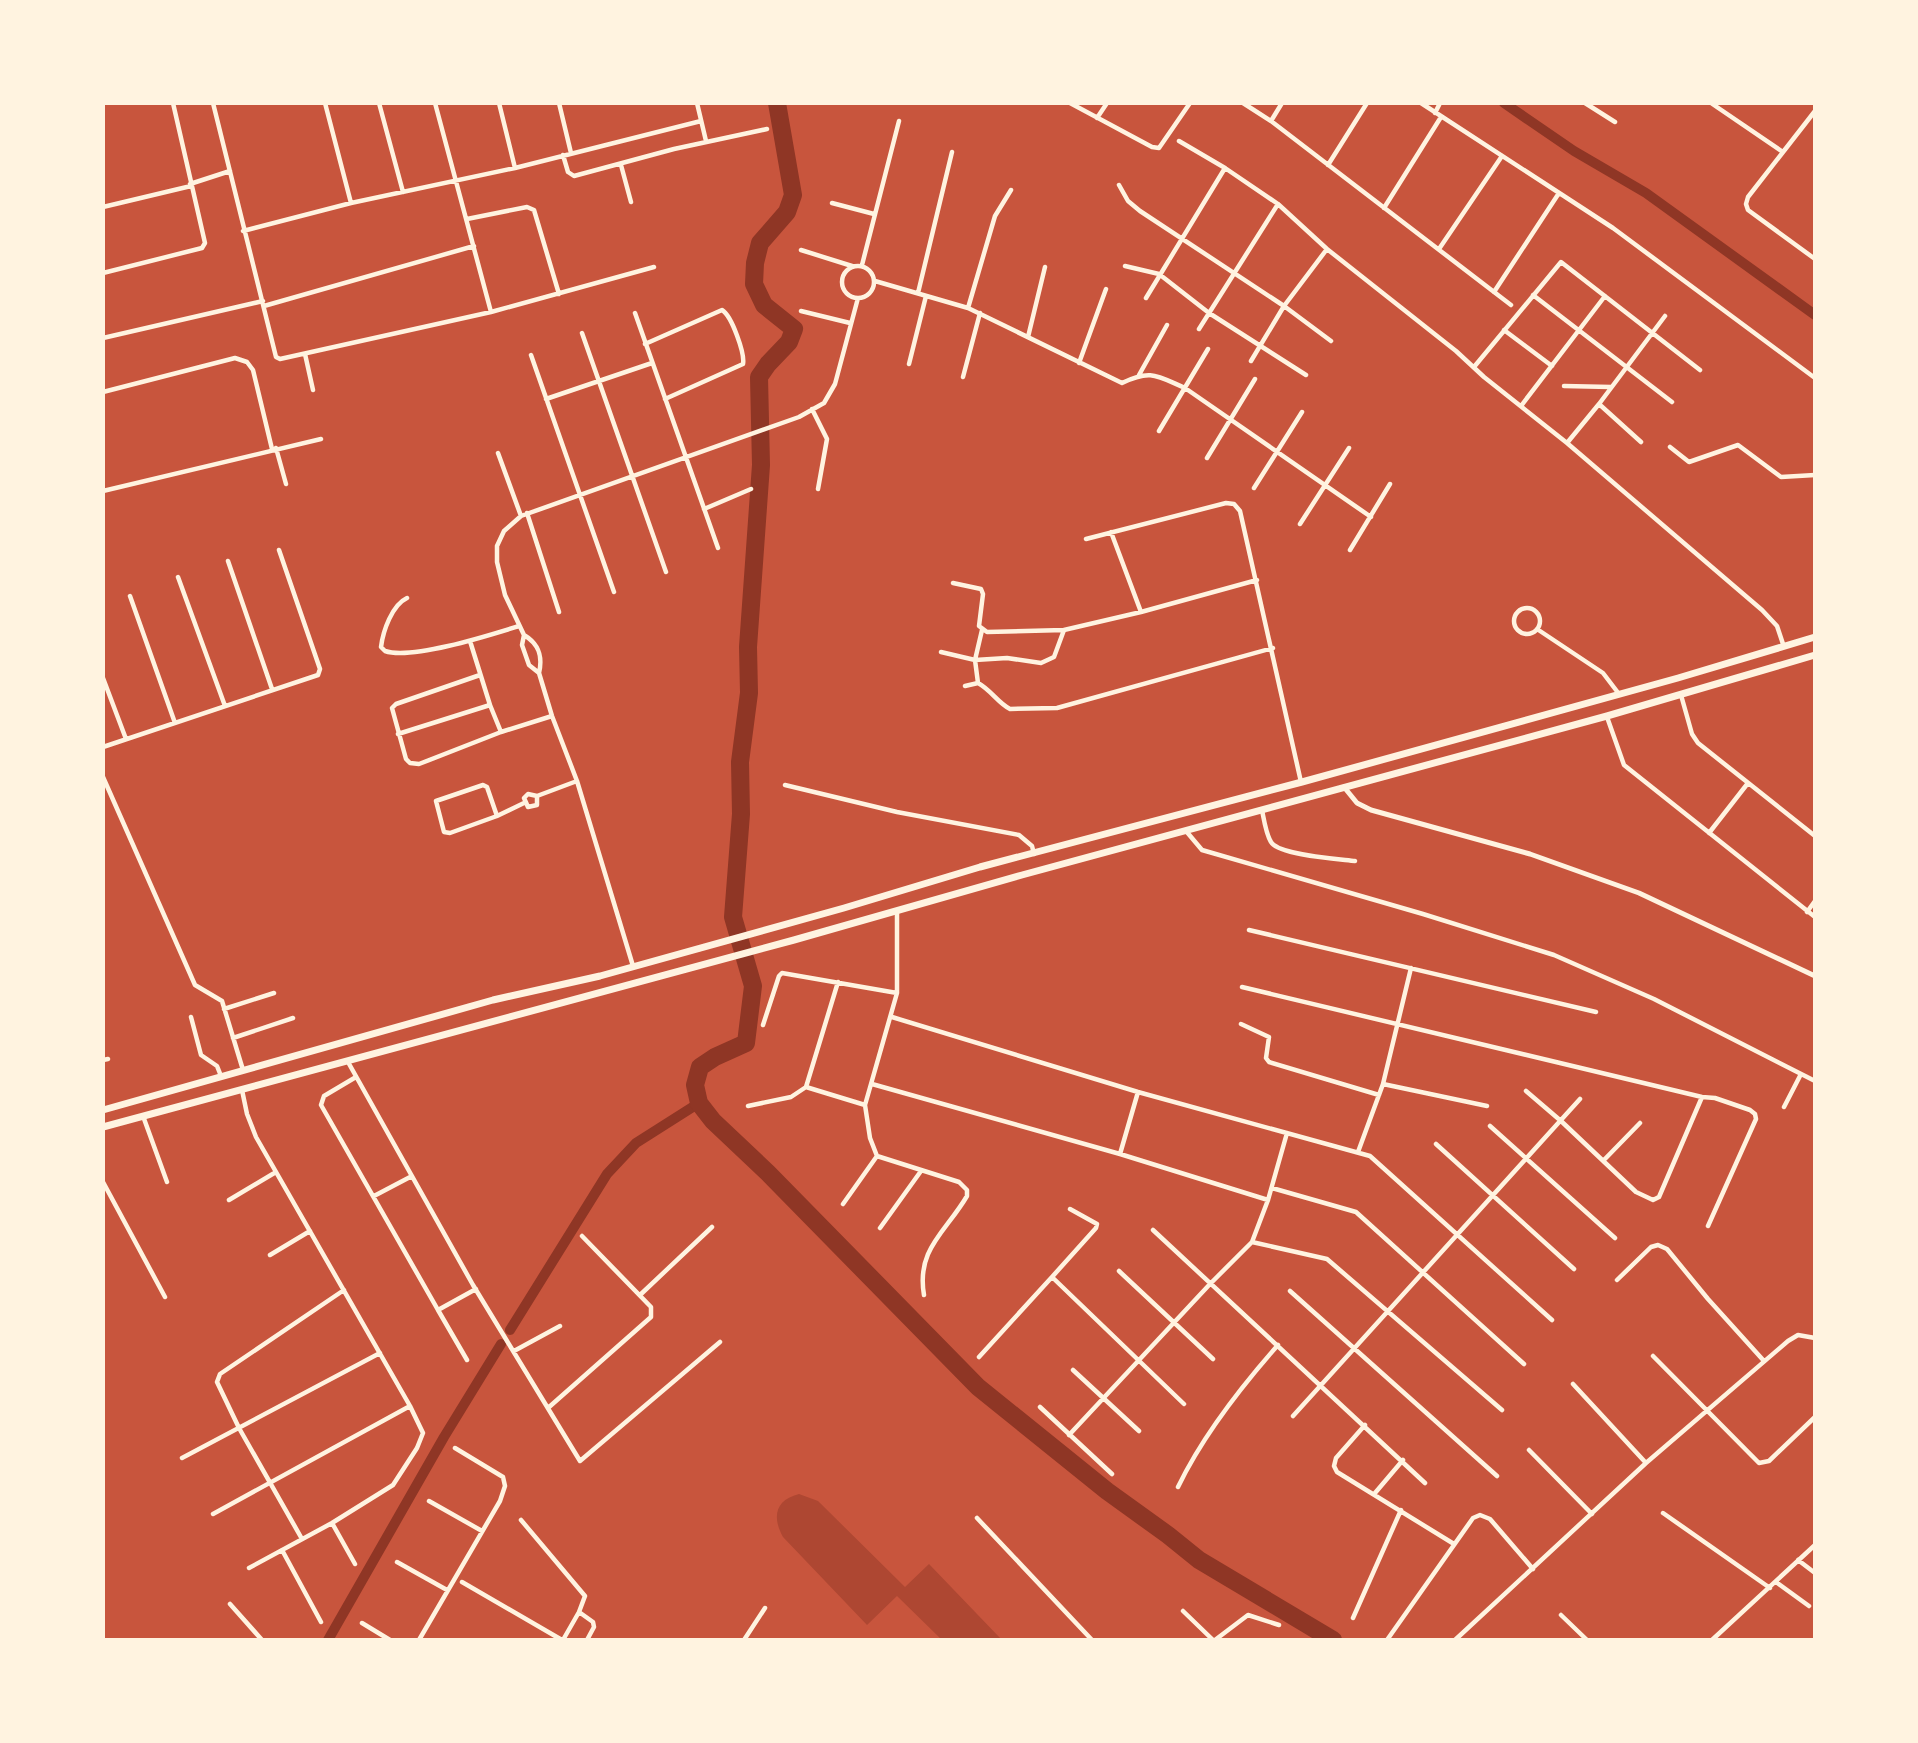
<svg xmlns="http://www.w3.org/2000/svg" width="1918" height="1743" viewBox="0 0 1918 1743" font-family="Rubik,sans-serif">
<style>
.green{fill:#ae4732}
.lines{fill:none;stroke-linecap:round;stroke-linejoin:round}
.canal{stroke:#8f3625;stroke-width:10}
.river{stroke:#8f3625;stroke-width:18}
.minor{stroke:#fff3e0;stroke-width:4.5}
.tertiary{stroke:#fff3e0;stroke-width:5}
.primary{stroke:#fff3e0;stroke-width:7}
</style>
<rect width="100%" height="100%" fill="#c8553d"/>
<!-- green -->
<path class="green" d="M799,1494L818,1501L905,1587L929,1564L1001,1639L942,1640L897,1596L867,1625L783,1537C772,1517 775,1500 799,1494Z"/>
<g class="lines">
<!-- canal -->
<path class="canal" d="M1504,103L1574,151L1646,193L1815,315
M510,1330L607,1174L636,1143L699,1103
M328,1640L444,1437L501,1344"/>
<!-- river -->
<path class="river" d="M777,103L793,195L787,212L760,243L755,263L754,284L764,305L794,329L789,342L768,364L759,377L761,465L748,647L749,693L740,762L741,814L733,917L753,986L746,1043L715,1057L700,1067L695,1085L699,1103L713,1121L768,1173L978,1387L1107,1491L1168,1535L1199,1560L1333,1640"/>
<!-- minor -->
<path class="minor" d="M213,103L276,357L280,359L491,312L654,267
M325,103L351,203
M379,103L403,192
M435,103L491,312
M499,103L515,168
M559,103L571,153
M697,103L706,141
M1070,103L1152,147L1159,148L1190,103
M1243,103L1271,121L1511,305
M1421,103L1613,228L1815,378
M1585,103L1615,122
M1711,103L1783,152
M1815,111L1748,197L1746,204L1748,210L1815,259
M1435,113L1440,103
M1097,118L1107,103
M1271,121L1282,103
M1179,141L1225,168L1278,204L1327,249L1456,351L1484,377L1567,443L1762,610L1777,626L1783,644
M563,155L568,172L574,176L674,149L767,129
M621,165L631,202
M1328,165L1367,103
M190,184L230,171
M1119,185L1128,201L1140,211L1284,306L1331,341
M832,203L874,214
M103,207L191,186
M1384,208L1441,117
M467,219L527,207L534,210L559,294
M243,231L351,203L515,168L701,121
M1439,249L1502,156
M801,250L852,266
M862,265L899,121
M842 282a16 16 0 1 1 32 0a16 16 0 1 1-32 0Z
M1125,266L1159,274L1209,313L1306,375
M103,273L202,248L205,243L173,103
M875,281L968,308L1122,383C1151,369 1157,376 1185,388L1371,517
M1494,292L1559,193
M918,293L952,152
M1533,295L1672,402
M1146,298L1225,168
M264,306L474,246
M968,308L995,216L1011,190
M801,311L850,323
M635,313L718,548
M1199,329L1278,204
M1504,330L1552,366
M582,333L666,572
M1028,337L1045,267
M103,338L263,301
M645,344L722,310C732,316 745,354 743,364L665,399
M305,354L313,390
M531,355L614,592
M1251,361L1284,306L1327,249
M1079,363L1106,289
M909,364L926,296
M1474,367L1561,262L1700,370
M1139,375L1167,325
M963,377L980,313
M1564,386L1611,387
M103,392L235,358L247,362L253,370L272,449
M546,399L652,363
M1599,404L1641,442
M1521,406L1605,296
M812,409L827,439L818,489
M1159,431L1208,349
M1567,443L1599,404L1665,316
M1670,447L1689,462L1738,445L1781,477L1815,475
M276,448L286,484
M498,453L521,516
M1207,458L1255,379
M1254,488L1302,412
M103,491L321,439
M704,509L751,489
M527,513L559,612
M1300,524L1349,448
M1111,532L1141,612
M1086,539L1226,503L1234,504L1240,511L1301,782
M1350,550L1390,484
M228,561L272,689
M178,577L225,706
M130,596L175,723
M407,598C392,605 383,631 381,647L385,651C412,660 490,635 519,626
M1514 621a13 13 0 1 1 26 0a13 13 0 1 1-26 0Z
M1537,629L1603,673L1619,694
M1064,630L1141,612L1257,580
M524,635C539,644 543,656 539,673
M470,641L490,705L501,732L552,716
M941,652L975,660L1007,658L1041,663L1054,657L1064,630L987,632L979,626L983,594L981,589L953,583
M480,675L396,704L392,708L406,759L410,763L419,764L501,732
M103,678L126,739
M978,683L975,660L982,630
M965,686L978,683C991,690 998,703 1010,709L1057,708L1273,648
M1681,695L1692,734L1698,743L1815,836
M1607,717L1624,765L1815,917
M398,734L490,705
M103,747L318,675L320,669L279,550
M103,777L195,985L222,1001L243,1070
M483,785L487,787L497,816L450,833L444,832L436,801Z
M785,785L897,812L1019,835L1032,846L1034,854
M537,796V805L528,807L524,798L528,794L537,796L577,781
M1262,810C1264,820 1266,834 1271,842C1278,855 1339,859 1355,861
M497,816L524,803
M1186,831L1202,850L1423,914L1554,955L1654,999L1815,1081
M1709,833L1748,783
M897,911V993L865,1105L870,1138L877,1156L959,1182L967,1190V1196C946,1232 916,1249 924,1295
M1807,912L1815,901
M1249,930L1596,1012
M633,966L577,781L552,716L539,673L529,665L522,645L524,635L505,595L497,562V546L504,531L521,516L799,417L824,403L835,384L858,298
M1242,987L1702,1097L1715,1098L1750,1110L1755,1114L1756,1119L1708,1226
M224,1009L274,993
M191,1017L201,1055L217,1066L221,1076
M892,1017L1138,1092L1370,1156L1552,1320
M1241,1024L1269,1037L1266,1058L1269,1062L1379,1095
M763,1025L779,976L782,973L897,993
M233,1038L293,1018
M103,1060L108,1059
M348,1062L473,1285L580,1461L720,1342
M356,1077L324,1096L321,1105L438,1310
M872,1084L1120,1154L1268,1200
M1383,1084L1487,1106
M806,1087L865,1105
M242,1090L247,1114L256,1137L410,1406L423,1433L417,1448L393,1485L332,1523L249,1568
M1526,1091L1561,1121L1636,1192L1653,1200L1659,1197L1702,1097
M748,1106L791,1097L806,1087L838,982
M1784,1107L1801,1074
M143,1116L167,1182
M1490,1126L1615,1238
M1436,1144L1574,1269
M1358,1152L1383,1084L1411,968
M1120,1154L1138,1092
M1603,1161L1640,1123
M103,1182L165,1297
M1272,1188L1356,1212L1524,1364
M374,1196L412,1176
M229,1200L276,1172
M843,1204L877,1156
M1070,1209L1097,1224L1096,1228L1052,1277L1184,1404
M880,1228L921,1171
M1153,1230L1425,1483
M1252,1242L1327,1259L1502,1410
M270,1255L310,1231
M1119,1271L1213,1359
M1617,1280L1651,1247L1658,1245L1667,1249L1708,1299L1764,1361
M1290,1291L1497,1476
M640,1295L712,1227
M514,1351L560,1326
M1653,1356L1759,1463L1769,1461L1815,1417
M979,1357L1052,1277
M467,1360L438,1310L476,1289
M1073,1370L1139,1431
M1573,1384L1646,1463
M1040,1407L1112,1474
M548,1408L651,1317V1307L582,1236
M1293,1416L1580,1099
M1365,1425L1336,1458L1334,1466L1337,1472L1454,1544
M1069,1435L1210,1284L1252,1242L1268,1200L1287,1133
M1529,1450L1592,1514
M182,1458L380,1353
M1178,1487C1203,1435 1240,1388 1278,1345
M1375,1493L1403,1460
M429,1501L482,1531
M1663,1513L1770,1588
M213,1514L410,1406
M977,1518L1092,1640
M521,1520L585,1596L579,1612L563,1640
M332,1523L355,1564
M302,1539L239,1428L217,1382L220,1374L344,1290
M282,1550L321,1622
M1798,1560L1815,1573
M397,1562L447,1590
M462,1582L562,1640
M1776,1582L1809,1606
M230,1604L262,1640
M1183,1611L1213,1640
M579,1612L593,1622L594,1627L587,1640
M1561,1615L1587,1640
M1353,1618L1401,1510
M362,1623L390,1640
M419,1640L500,1501L505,1486L503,1477L455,1448
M744,1640L765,1608
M1215,1640L1248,1615L1279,1625
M1387,1640L1473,1518L1480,1515L1490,1519L1533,1569
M1455,1640L1646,1463L1788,1341L1798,1335L1815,1338
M1712,1640L1815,1545"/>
<!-- tertiary -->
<path class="tertiary" d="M1344,787L1357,803L1371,810L1530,854L1639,893L1815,976"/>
<!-- primary -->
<path class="primary" d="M103,1110L493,1000L600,976L844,908L980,867L1302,782L1678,678L1815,637
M103,1127L794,940L1022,875L1607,716L1815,655"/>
</g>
<!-- border -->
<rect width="1918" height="1743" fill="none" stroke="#fff3e0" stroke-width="210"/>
</svg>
